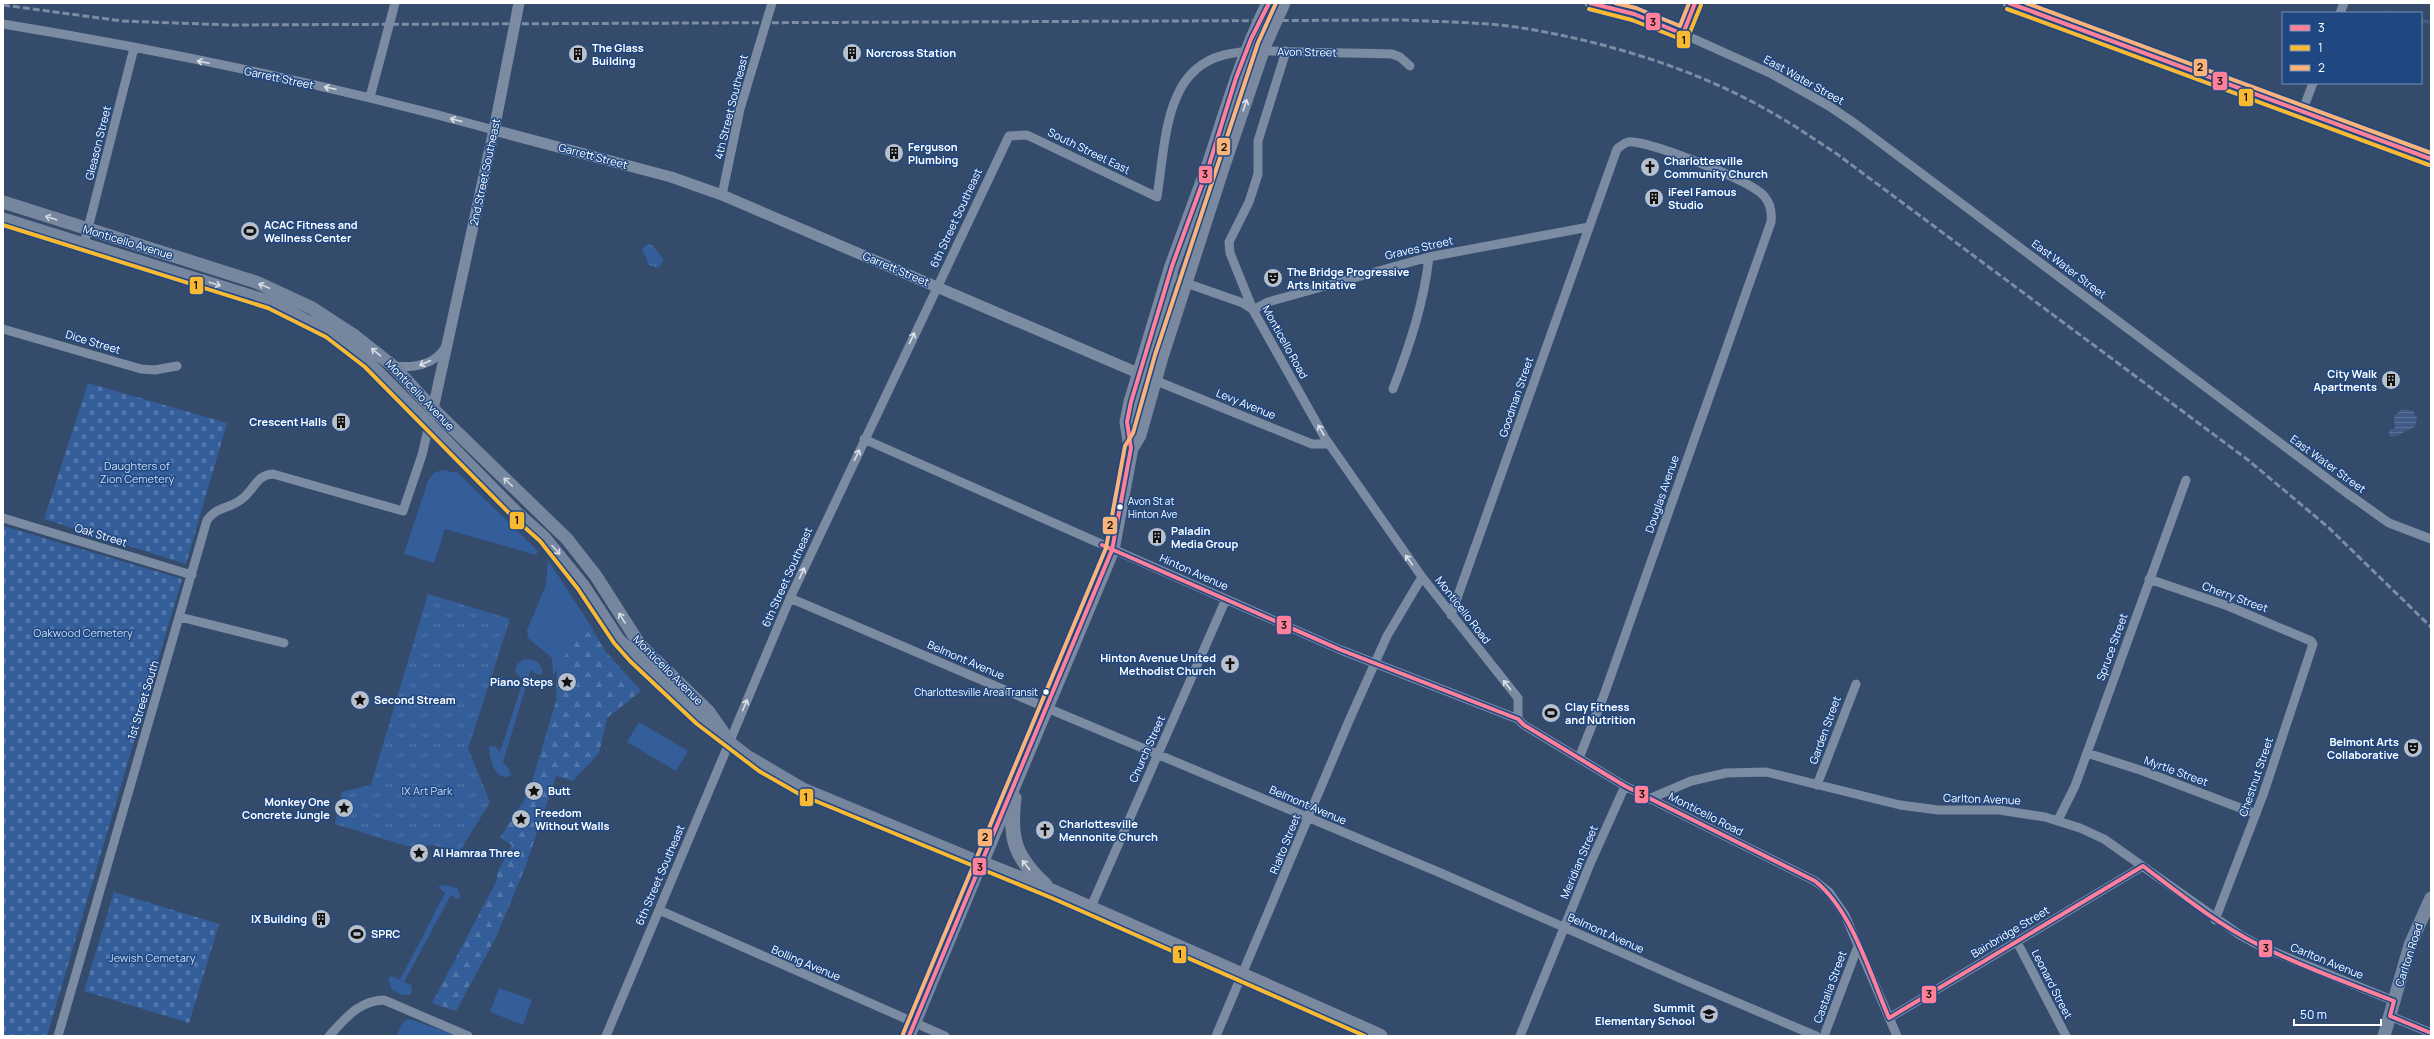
<svg xmlns="http://www.w3.org/2000/svg" width="2434" height="1039" viewBox="0 0 2434 1039" font-family="Manrope,sans-serif">
<style>
.green{fill:#335e9a}
.forest{fill:url(#forest-firs)}
.cemetery{fill:url(#cemetery-stones)}
.park{fill:url(#park-tufts)}
.water{fill:url(#water-rules)}
.lines{fill:none;stroke-linecap:round;stroke-linejoin:round}
.stream{stroke:#405c86;stroke-width:3.5}
.minor{stroke:#7b8ba2;stroke-width:9}
.tertiary{stroke:#7b8ba2;stroke-width:11}
.secondary{stroke:#76869e;stroke-width:13}
.primary{stroke:#7a899f;stroke-width:15}
.rail{stroke:#7c8ca2;stroke-width:3;stroke-dasharray:7 3;stroke-linecap:butt}
.primary-bridge{stroke:#7a899f;stroke-width:15}
.bus-1-casing{stroke:#1f4782;stroke-width:7}
.bus-2-casing{stroke:#1f4782;stroke-width:7}
.bus-3-casing{stroke:#1f4782;stroke-width:7}
.bus-1{stroke:#ff8098;stroke-width:4}
.bus-2{stroke:#fab933;stroke-width:4}
.bus-3{stroke:#fab47b;stroke-width:4}
.oneway{stroke:#dee2e8}
.oneway2{stroke:#dee2e7}
.oneway3{stroke:#d6dbe2}
.bus-dot{fill:#fff;stroke:#1f4782;stroke-width:1.5}
.labels{text-anchor:middle;stroke-width:3;stroke-linejoin:round;paint-order:stroke}
.bus-label{font-size:10px;fill:#fff;stroke:#1f4782;text-anchor:start}
.poi-label{font-size:11px;font-weight:bold;fill:#fff;stroke:#1f4782;text-anchor:start}
.street-label{font-size:11px;fill:#fff;stroke:#1f4782}
.park-label{font-size:11px;fill:#c9ddf7;stroke:#1f4782}
.line-badge{stroke:#1f4782;stroke-width:1.5}
.pale-badge-label{font-size:11px;text-anchor:middle;font-weight:bold;fill:#111}
</style>
<defs>
<pattern id="forest-firs" width="22" height="20" patternUnits="userSpaceOnUse"><rect width="22" height="20" fill="#335e9a"/><path d="M5 1l3.5 6h-7zM16 11l3.5 6h-7z" fill="#5276a9"/></pattern>
<pattern id="cemetery-stones" width="16" height="16" patternUnits="userSpaceOnUse"><rect width="16" height="16" fill="#335e9a"/><path d="M2 7V4a2 2 0 0 1 4 0v3zM10 15v-3a2 2 0 0 1 4 0v3z" fill="#5276a9"/></pattern>
<pattern id="park-tufts" width="24" height="20" patternUnits="userSpaceOnUse"><rect width="24" height="20" fill="#335e9a"/><path d="M3 7l-1-3M5 7V3M7 7l1-3M15 17l-1-3M17 17v-4M19 17l1-3" fill="none" stroke="#5276a9"/></pattern>
<pattern id="water-rules" width="6" height="5" patternUnits="userSpaceOnUse"><rect width="6" height="5" fill="#405c86"/><path d="M0 2.5h6" fill="none" stroke="#5d7498"/></pattern>
</defs>
<rect width="100%" height="100%" fill="#354b6c"/>
<!-- green -->
<path class="green" d="M442,470L458,473L538,551L536,555L445,529L434,563L404,554L428,481L434,473Z
M548,560L587,620L553,676L552,658L528,638L527,630L546,585Z
M525,659C536,660 543,662 542,674L537,675L531,670L503,762L509,769L511,775C496,785 489,757 489,747L495,746L500,752L523,681L515,671L517,664Z
M639,722L688,751L676,771L627,742Z
M445,885L457,888L461,897L457,899L451,895L404,982L411,985L412,992L410,995H402L392,990L388,979L391,976L400,980L445,893L438,887Z
M499,988L532,1000L523,1025L490,1012Z
M409,1019L412,1020L459,1036H396L404,1021Z"/>
<!-- forest -->
<path class="forest" d="M587,620L606,652L641,691L607,718L599,753L573,781L556,776L525,868L496,937L456,1011L432,1003L497,880V873L512,845L500,838L529,792L556,701L557,669Z"/>
<!-- cemetery -->
<path class="cemetery" d="M88,383L227,423L186,564L44,519Z
M3,526L182,579L47,1036H3Z
M114,892L219,924L189,1023L84,991Z"/>
<!-- park -->
<path class="park" d="M648,244L652,245L664,260L658,268L649,265L642,249Z
M428,594L510,619L468,749L490,802L460,851L432,845L407,846L335,824L342,792L371,785Z"/>
<!-- water -->
<path class="water" d="M2402,409L2413,411L2417,418L2415,427L2394,437L2389,436V430L2395,428L2394,416Z"/>
<g class="lines">
<!-- stream -->
<path class="stream" d="M2386,12L2389,13
M2421,21L2431,22"/>
<!-- minor -->
<path class="minor" d="M2340,13L2344,3
M3,24C168,51 333,86 494,130
M1683,34L1772,74L1829,106L1857,125L2344,491L2389,523L2431,539
M1286,51L1258,141V174L1249,202L1229,242L1230,253L1253,310L1325,438L1422,577L1518,698V719
M370,97L395,3
M2302,112L2313,83
M722,195L740,109L772,3
M84,244L134,48
M1169,277L1243,303L1252,309
M1253,310L1268,302L1429,257L1589,227
M3,329L141,369L155,370L177,366
M393,366C413,368 436,365 446,346
M1154,380L1312,444H1329
M1393,389C1409,347 1424,303 1429,257
M864,439L1341,650L1518,719L1524,725L1625,786L1815,881L1829,892L1845,915L1897,1036
M3,518L192,575
M2149,579L2228,606L2311,641L2313,644L2263,795L2215,920
M790,598L1047,708L1443,874L1677,977L1816,1036
M1451,615L1617,149C1622,145 1626,141 1633,142C1656,144 1750,180 1764,196C1771,204 1772,213 1771,222L1604,695L1579,758
M180,617L284,643
M2087,753L2143,771L2256,814
M1817,785L1856,684
M1649,799L1691,781L1726,773L1766,772L1900,805L1938,810H1999L2045,817L2080,828L2104,839L2240,935L2262,947L2394,1001
M2058,820L2075,786L2186,480
M1090,909L1226,599
M659,910L945,1036
M2017,942L2066,1036
M2390,1016L2431,1033
M1889,1018L2143,866
M58,1036L207,520C217,506 231,509 243,498C255,489 256,475 273,474L403,511L422,455L430,421
M329,1036C346,1018 358,1001 384,1000L468,1036
M606,1036L790,598L1009,136L1027,135L1157,197C1162,166 1164,124 1177,96C1200,42 1255,51 1304,52C1333,53 1363,53 1392,54L1400,57L1410,66
M1216,1036L1348,723L1387,636L1422,577
M1520,1036L1590,864L1625,786
M1824,1036L1858,946"/>
<!-- tertiary -->
<path class="tertiary" d="M1590,3L1634,14L1683,34L1695,3
M494,130L671,177L722,195L1145,376
M433,409L494,130L519,3"/>
<!-- secondary -->
<path class="secondary" d="M2009,3L2431,159
M3,202L256,282L312,308L355,336L393,366L433,409L567,539L596,576L640,645L709,712L723,732
M3,219L270,302L329,332L369,363L516,512L544,537L583,585L619,640L701,720L747,756L803,789L981,863L909,1036
M2384,1036L2410,945L2431,898"/>
<!-- primary -->
<path class="primary" d="M1209,165L1172,266L1131,402L1127,422L1131,448L1112,550L981,863L1054,892L1380,1036
M1131,448L1139,435L1161,357L1222,168
M1014,798C1009,839 1015,857 1045,885"/>
<!-- rail -->
<path class="rail" d="M3,5L122,21L229,25L1404,20C1442,22 1479,22 1516,27C1605,41 1698,69 1776,115C1797,127 1817,141 1837,154L2248,460L2328,527L2431,627"/>
<!-- primary-bridge -->
<path class="primary-bridge" d="M1209,165C1227,110 1243,55 1269,3
M1222,168L1264,45L1283,3"/>
<!-- bus-1 casing -->
<g class="bus-1-casing">
<path id="bus-1" d="M1590,3L1634,14L1683,34L1695,3
M2009,3L2431,159
M1102,545L1341,650L1518,719L1524,725L1625,786L1815,881C1852,910 1870,974 1889,1018L2143,866C2180,894 2217,924 2259,945C2302,967 2349,983 2394,1001L2390,1016L2431,1033
M909,1036L1112,550L1131,448L1127,422L1131,402L1172,266L1209,165L1236,78L1251,39L1269,3"/>
</g>
<!-- bus-2 casing -->
<g class="bus-2-casing">
<path id="bus-2" d="M1589,9L1632,20L1683,40L1688,37L1701,5
M2007,9L2429,165
M3,225L268,308L326,337L365,367L512,516L540,541L578,589L614,643L630,661L697,724L759,771L801,795L1052,898L1365,1036"/>
</g>
<!-- bus-3 casing -->
<g class="bus-3-casing">
<path id="bus-3" d="M1615,3L1636,8L1680,26L1689,3
M2026,3L2431,153
M903,1034L1106,548L1125,446L1133,433L1155,355L1258,43L1276,3"/>
</g>
<!-- bus-1 -->
<use href="#bus-1" class="bus-1"/>
<!-- bus-2 -->
<use href="#bus-2" class="bus-2"/>
<!-- bus-3 -->
<use href="#bus-3" class="bus-3"/>
</g>
<!-- one-way arrows -->
<defs><path id="oneway-shaft" d="M-6 0H5M1.5-3L5.5 0L1.5 3" fill="none" stroke-width="1.6" stroke-linecap="round" stroke-linejoin="round"/></defs>
<g class="oneway">
<use href="#oneway-shaft" transform="translate(203 62) rotate(-168)"/>
<use href="#oneway-shaft" transform="translate(330 88) rotate(-168)"/>
<use href="#oneway-shaft" transform="translate(456 120) rotate(-165)"/>
<use href="#oneway-shaft" transform="translate(912 338) rotate(-65)"/>
<use href="#oneway-shaft" transform="translate(425 363) rotate(156)"/>
<use href="#oneway-shaft" transform="translate(1321 430) rotate(-120)"/>
<use href="#oneway-shaft" transform="translate(857 455) rotate(-64)"/>
<use href="#oneway-shaft" transform="translate(1409 560) rotate(-126)"/>
<use href="#oneway-shaft" transform="translate(802 573) rotate(-66)"/>
<use href="#oneway-shaft" transform="translate(1507 685) rotate(-129)"/>
<use href="#oneway-shaft" transform="translate(745 705) rotate(-67)"/>
</g>
<g class="oneway2">
<use href="#oneway-shaft" transform="translate(1245 105) rotate(-72)"/>
<use href="#oneway-shaft" transform="translate(1026 865) rotate(-128)"/>
</g>
<g class="oneway3">
<use href="#oneway-shaft" transform="translate(51 218) rotate(-162)"/>
<use href="#oneway-shaft" transform="translate(215 284) rotate(17)"/>
<use href="#oneway-shaft" transform="translate(264 286) rotate(-157)"/>
<use href="#oneway-shaft" transform="translate(376 352) rotate(-140)"/>
<use href="#oneway-shaft" transform="translate(508 482) rotate(-136)"/>
<use href="#oneway-shaft" transform="translate(556 550) rotate(48)"/>
<use href="#oneway-shaft" transform="translate(622 618) rotate(-122)"/>
</g>
<!-- icons -->
<defs>
<g id="building-disc" transform="scale(1)"><circle r="9.5" fill="#b8c0cc" stroke="#1f4782"/><path d="M-4-6H4V6H1V3H-1V6H-4ZM-2.5-4.3h1.7v1.8h-1.7ZM.8-4.3h1.7v1.8H.8ZM-2.5-1h1.7V.8h-1.7ZM.8-1h1.7V.8H.8Z" fill="#111"/></g>
<g id="church-disc" transform="scale(1)"><circle r="9.5" fill="#b8c0cc" stroke="#1f4782"/><path d="M-1.2-6h2.4v3.5h3.3v2.4h-3.3V6h-2.4V-.1h-3.3v-2.4h3.3Z" fill="#111"/></g>
<g id="stadium-disc" transform="scale(1)"><circle r="9.5" fill="#b8c0cc" stroke="#1f4782"/><path d="M0-5a6.5 5 0 1 0 0 10a6.5 5 0 1 0 0-10ZM-3.5-1.8h7v3.6h-7Z" fill="#111"/></g>
<g id="theatre-disc" transform="scale(1)"><circle r="9.5" fill="#b8c0cc" stroke="#1f4782"/><path d="M-5-5.5Q0-4 5-5.5V0Q5 5 0 6Q-5 5-5 0ZM-3.3-2.5H-1v1.5H-3.3ZM1-2.5H3.3v1.5H1ZM-2.8 1Q0 5.5 2.8 1Z" fill="#111"/></g>
<g id="sight-disc" transform="scale(1)"><circle r="9.5" fill="#b8c0cc" stroke="#1f4782"/><path d="M0-6L1.8-2.2L6-1.7L2.9 1.2L3.7 5.4L0 3.3L-3.7 5.4L-2.9 1.2L-6-1.7L-1.8-2.2Z" fill="#111"/></g>
<g id="school-disc" transform="scale(1)"><circle r="9.5" fill="#b8c0cc" stroke="#1f4782"/><path d="M0-5L7-2L0 1L-7-2ZM-4 1L0 2.5L4 1V4Q0 6-4 4Z" fill="#111"/></g>
</defs>
<g fill-rule="evenodd">
<use href="#building-disc" x="852" y="53"/>
<use href="#building-disc" x="578" y="54"/>
<use href="#building-disc" x="894" y="153"/>
<use href="#church-disc" x="1650" y="167"/>
<use href="#building-disc" x="1654" y="198"/>
<use href="#stadium-disc" x="250" y="231"/>
<use href="#theatre-disc" x="1273" y="278"/>
<use href="#building-disc" x="2391" y="380"/>
<use href="#building-disc" x="341" y="422"/>
<use href="#building-disc" x="1157" y="537"/>
<use href="#church-disc" x="1230" y="664"/>
<use href="#sight-disc" x="567" y="682"/>
<use href="#sight-disc" x="360" y="700"/>
<use href="#stadium-disc" x="1551" y="713"/>
<use href="#theatre-disc" x="2413" y="748"/>
<use href="#sight-disc" x="534" y="791"/>
<use href="#sight-disc" x="344" y="808"/>
<use href="#sight-disc" x="521" y="819"/>
<use href="#church-disc" x="1045" y="830"/>
<use href="#sight-disc" x="419" y="853"/>
<use href="#building-disc" x="321" y="919"/>
<use href="#stadium-disc" x="357" y="934"/>
<use href="#school-disc" x="1709" y="1014"/>
</g>
<!-- markers -->
<g class="bus-dot">
<circle cx="1120" cy="507" r="3.5"/>
<circle cx="1046" cy="692" r="3.5"/>
</g>
<g class="labels">
<!-- bus labels -->
<g class="bus-label">
<text x="1128" y="505">Avon St at<tspan x="1128" dy="13">Hinton Ave</tspan></text>
<text x="1038" y="696" text-anchor="end">Charlottesville Area Transit</text>
</g>
<!-- poi labels -->
<g class="poi-label">
<text x="592" y="52">The Glass<tspan x="592" dy="13">Building</tspan></text>
<text x="866" y="57">Norcross Station</text>
<text x="908" y="151">Ferguson<tspan x="908" dy="13">Plumbing</tspan></text>
<text x="1664" y="165">Charlottesville<tspan x="1664" dy="13">Community Church</tspan></text>
<text x="1668" y="196">iFeel Famous<tspan x="1668" dy="13">Studio</tspan></text>
<text x="264" y="229">ACAC Fitness and<tspan x="264" dy="13">Wellness Center</tspan></text>
<text x="1287" y="276">The Bridge Progressive<tspan x="1287" dy="13">Arts Initative</tspan></text>
<text x="2377" y="378" text-anchor="end">City Walk<tspan x="2377" dy="13">Apartments</tspan></text>
<text x="327" y="426" text-anchor="end">Crescent Halls</text>
<text x="1171" y="535">Paladin<tspan x="1171" dy="13">Media Group</tspan></text>
<text x="1216" y="662" text-anchor="end">Hinton Avenue United<tspan x="1216" dy="13">Methodist Church</tspan></text>
<text x="553" y="686" text-anchor="end">Piano Steps</text>
<text x="374" y="704">Second Stream</text>
<text x="1565" y="711">Clay Fitness<tspan x="1565" dy="13">and Nutrition</tspan></text>
<text x="2399" y="746" text-anchor="end">Belmont Arts<tspan x="2399" dy="13">Collaborative</tspan></text>
<text x="548" y="795">Butt</text>
<text x="330" y="806" text-anchor="end">Monkey One<tspan x="330" dy="13">Concrete Jungle</tspan></text>
<text x="535" y="817">Freedom<tspan x="535" dy="13">Without Walls</tspan></text>
<text x="1059" y="828">Charlottesville<tspan x="1059" dy="13">Mennonite Church</tspan></text>
<text x="433" y="857">Al Hamraa Three</text>
<text x="307" y="923" text-anchor="end">IX Building</text>
<text x="371" y="938">SPRC</text>
<text x="1695" y="1012" text-anchor="end">Summit<tspan x="1695" dy="13">Elementary School</tspan></text>
</g>
<!-- street labels -->
<g class="street-label">
<text transform="translate(1307 52) rotate(1)" y="4">Avon Street</text>
<text transform="translate(279 78) rotate(12)" y="4">Garrett Street</text>
<text transform="translate(1804 80) rotate(29)" y="4">East Water Street</text>
<text transform="translate(731 107) rotate(-76)" y="4">4th Street Southeast</text>
<text transform="translate(98 143) rotate(-76)" y="4">Gleason Street</text>
<text transform="translate(1089 151) rotate(26)" y="4">South Street East</text>
<text transform="translate(593 156) rotate(15)" y="4">Garrett Street</text>
<text transform="translate(485 172) rotate(-78)" y="4">2nd Street Southeast</text>
<text transform="translate(956 218) rotate(-65)" y="4">6th Street Southeast</text>
<text transform="translate(128 242) rotate(17)" y="4">Monticello Avenue</text>
<text transform="translate(1419 248) rotate(-13)" y="4">Graves Street</text>
<text transform="translate(896 269) rotate(23)" y="4">Garrett Street</text>
<text transform="translate(2069 269) rotate(37)" y="4">East Water Street</text>
<text transform="translate(93 342) rotate(17)" y="4">Dice Street</text>
<text transform="translate(1285 342) rotate(61)" y="4">Monticello Road</text>
<text transform="translate(420 395) rotate(46)" y="4">Monticello Avenue</text>
<text transform="translate(1516 397) rotate(-71)" y="4">Goodman Street</text>
<text transform="translate(1246 404) rotate(22)" y="4">Levy Avenue</text>
<text transform="translate(2328 464) rotate(36)" y="4">East Water Street</text>
<text transform="translate(1662 494) rotate(-71)" y="4">Douglas Avenue</text>
<text transform="translate(101 535) rotate(17)" y="4">Oak Street</text>
<text transform="translate(1194 572) rotate(24)" y="4">Hinton Avenue</text>
<text transform="translate(787 577) rotate(-66)" y="4">6th Street Southeast</text>
<text transform="translate(2235 597) rotate(20)" y="4">Cherry Street</text>
<text transform="translate(1463 610) rotate(52)" y="4">Monticello Road</text>
<text transform="translate(2112 647) rotate(-70)" y="4">Spruce Street</text>
<text transform="translate(966 660) rotate(23)" y="4">Belmont Avenue</text>
<text transform="translate(668 670) rotate(45)" y="4">Monticello Avenue</text>
<text transform="translate(143 700) rotate(-73)" y="4">1st Street South</text>
<text transform="translate(1825 730) rotate(-70)" y="4">Garden Street</text>
<text transform="translate(1147 749) rotate(-66)" y="4">Church Street</text>
<text transform="translate(2176 771) rotate(20)" y="4">Myrtle Street</text>
<text transform="translate(2256 777) rotate(-71)" y="4">Chestnut Street</text>
<text transform="translate(1982 799) rotate(2)" y="4">Carlton Avenue</text>
<text transform="translate(1308 805) rotate(23)" y="4">Belmont Avenue</text>
<text transform="translate(1706 814) rotate(27)" y="4">Monticello Road</text>
<text transform="translate(1285 844) rotate(-68)" y="4">Rialto Street</text>
<text transform="translate(1579 862) rotate(-67)" y="4">Meridian Street</text>
<text transform="translate(660 875) rotate(-67)" y="4">6th Street Southeast</text>
<text transform="translate(2010 932) rotate(-31)" y="4">Bainbridge Street</text>
<text transform="translate(1606 933) rotate(24)" y="4">Belmont Avenue</text>
<text transform="translate(2409 955) rotate(-72)" y="4">Carlton Road</text>
<text transform="translate(2327 961) rotate(22)" y="4">Carlton Avenue</text>
<text transform="translate(806 963) rotate(23)" y="4">Bolling Avenue</text>
<text transform="translate(2052 984) rotate(63)" y="4">Leonard Street</text>
<text transform="translate(1830 987) rotate(-70)" y="4">Castalia Street</text>
</g>
<!-- park labels -->
<g class="park-label">
<text x="137" y="470">Daughters of<tspan x="137" dy="13">Zion Cemetery</tspan></text>
<text x="83" y="637">Oakwood Cemetery</text>
<text x="427" y="795">IX Art Park</text>
<text x="152" y="962">Jewish Cemetary</text>
</g>
</g>
<g class="line-badge">
<rect x="1645" y="12" width="16" height="19" rx="4" fill="#ff8098"/>
<rect x="1676" y="30" width="15" height="19" rx="4" fill="#fab933"/>
<rect x="2193" y="58" width="15" height="19" rx="4" fill="#fab47b"/>
<rect x="2212" y="71" width="16" height="20" rx="4" fill="#ff8098"/>
<rect x="2238" y="88" width="16" height="19" rx="4" fill="#fab933"/>
<rect x="1216" y="137" width="15" height="19" rx="4" fill="#fab47b"/>
<rect x="1198" y="165" width="15" height="19" rx="4" fill="#ff8098"/>
<rect x="189" y="276" width="15" height="19" rx="4" fill="#fab933"/>
<rect x="509" y="511" width="16" height="19" rx="4" fill="#fab933"/>
<rect x="1102" y="516" width="16" height="19" rx="4" fill="#fab47b"/>
<rect x="1276" y="615" width="16" height="20" rx="4" fill="#ff8098"/>
<rect x="1634" y="785" width="15" height="19" rx="4" fill="#ff8098"/>
<rect x="799" y="788" width="15" height="19" rx="4" fill="#fab933"/>
<rect x="977" y="828" width="16" height="19" rx="4" fill="#fab47b"/>
<rect x="972" y="857" width="15" height="19" rx="4" fill="#ff8098"/>
<rect x="2258" y="939" width="15" height="19" rx="4" fill="#ff8098"/>
<rect x="1172" y="945" width="15" height="19" rx="4" fill="#fab933"/>
<rect x="1921" y="985" width="16" height="19" rx="4" fill="#ff8098"/>
</g>
<g class="pale-badge-label">
<text x="1653" y="26">3</text>
<text x="1684" y="44">1</text>
<text x="2200" y="71">2</text>
<text x="2220" y="85">3</text>
<text x="2246" y="101">1</text>
<text x="1224" y="151">2</text>
<text x="1205" y="178">3</text>
<text x="196" y="289">1</text>
<text x="517" y="524">1</text>
<text x="1110" y="529">2</text>
<text x="1284" y="629">3</text>
<text x="1642" y="798">3</text>
<text x="806" y="801">1</text>
<text x="985" y="841">2</text>
<text x="980" y="871">3</text>
<text x="2266" y="952">3</text>
<text x="1180" y="958">1</text>
<text x="1929" y="998">3</text>
</g>
<!-- border -->
<rect width="2434" height="1039" fill="none" stroke="#ffffff" stroke-width="8"/>
<!-- legend -->
<rect x="2282" y="12" width="140" height="72" fill="#1f4782" stroke="#7991b4"/>
<rect x="2290" y="25" width="20" height="6" fill="#ff8098" stroke="#7991b4"/>
<text x="2318" y="32" font-size="12" fill="#ffffff">3</text>
<rect x="2290" y="45" width="20" height="6" fill="#fab933" stroke="#7991b4"/>
<text x="2318" y="52" font-size="12" fill="#ffffff">1</text>
<rect x="2290" y="65" width="20" height="6" fill="#fab47b" stroke="#7991b4"/>
<text x="2318" y="72" font-size="12" fill="#ffffff">2</text>
<!-- scale -->
<path d="M2294 1019v6h87v-6" fill="none" stroke="#ffffff" stroke-width="2"/>
<text x="2300" y="1019" font-size="12" fill="#ffffff" stroke="#1f4782" stroke-width="3" paint-order="stroke">50 m</text>
</svg>
